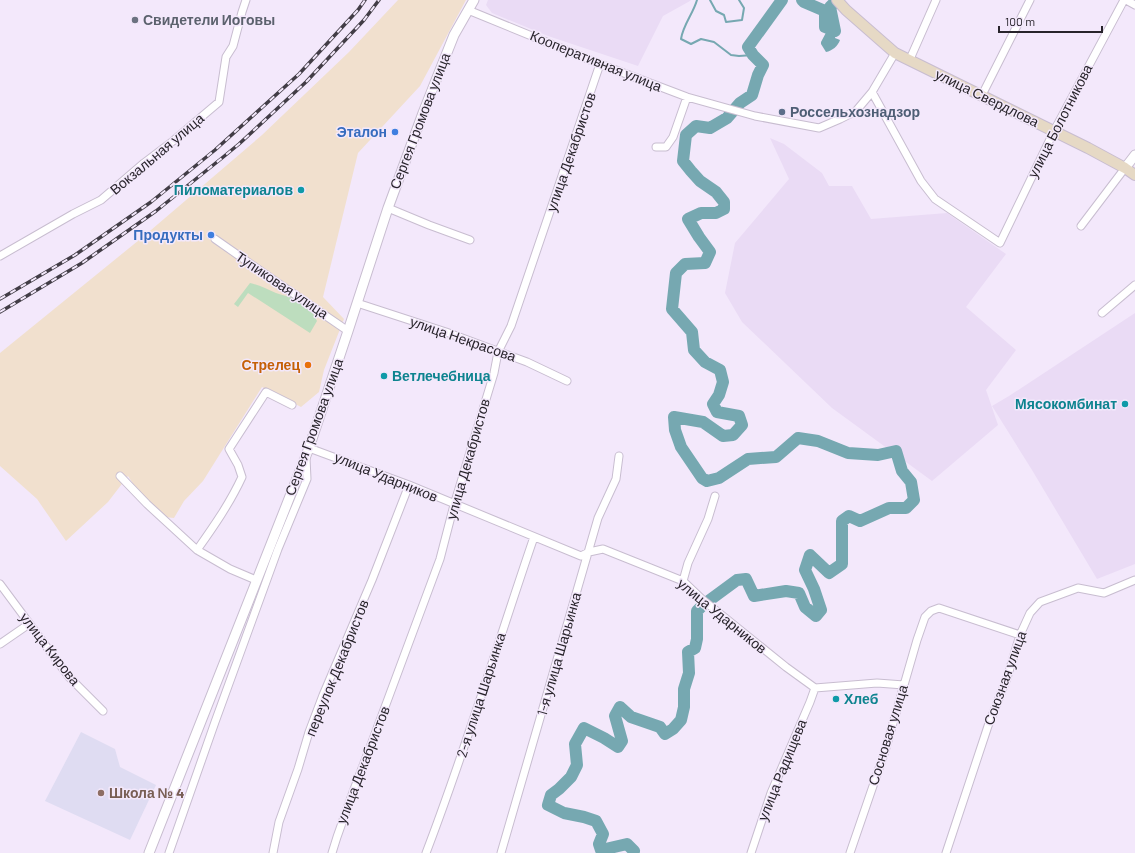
<svg xmlns="http://www.w3.org/2000/svg" width="1135" height="853" viewBox="0 0 1135 853" font-family="Barlow,sans-serif">
<style>
.commercial{fill:#f1e0ce}
.built{fill:#eadbf5}
.education{fill:#dfdcf2}
.green{fill:#bdddbe}
.water{fill:#76a8b1}
.lines{fill:none;stroke-linecap:round;stroke-linejoin:round}
.stream{stroke:#76a8b1;stroke-width:2}
.river{stroke:#76a8b1;stroke-width:12}
.minor-casing{stroke:#c8bdd0;stroke-width:9}
.tertiary-casing{stroke:#c8bdd0;stroke-width:11}
.secondary-casing{stroke:#c8bdd0;stroke-width:12}
.minor{stroke:#fff;stroke-width:7}
.tertiary{stroke:#fff;stroke-width:9}
.secondary{stroke:#e6d9c5;stroke-width:10}
.rail-casing{stroke:#423d46;stroke-width:3.5}
.rail{stroke:#f3e8fb;stroke-width:2;stroke-dasharray:6;stroke-linecap:butt}
.worship-dot{fill:#6b7280;stroke:#f3e8fb;stroke-width:1.5}
.service-dot{fill:#5c6f8a;stroke:#f3e8fb;stroke-width:1.5}
.shop-dot{fill:#3f7fe0;stroke:#f3e8fb;stroke-width:1.5}
.culture-dot{fill:#0f9aa8;stroke:#f3e8fb;stroke-width:1.5}
.food-dot{fill:#e8710a;stroke:#f3e8fb;stroke-width:1.5}
.education-dot{fill:#8d6e63;stroke:#f3e8fb;stroke-width:1.5}
.labels{text-anchor:middle;stroke-width:3;stroke-linejoin:round;paint-order:stroke}
.worship-label{font-size:14px;font-weight:bold;fill:#5b616d;stroke:#f3e8fb;text-anchor:start}
.street-label{font-size:14px;fill:#28242b;stroke:#f3e8fb}
.service-label{font-size:14px;font-weight:bold;fill:#4e5e75;stroke:#f3e8fb;text-anchor:start}
.shop-label{font-size:14px;font-weight:bold;fill:#366cbe;stroke:#f3e8fb;text-anchor:end}
.culture-label{font-size:14px;font-weight:bold;fill:#0d838f;stroke:#f3e8fb;text-anchor:end}
.food-label{font-size:14px;font-weight:bold;fill:#c56008;stroke:#f3e8fb;text-anchor:end}
.education-label{font-size:14px;font-weight:bold;fill:#785e54;stroke:#f3e8fb;text-anchor:start}
</style>
<rect width="100%" height="100%" fill="#f3e8fb"/>
<!-- commercial -->
<path class="commercial" d="M398,0H466L420,86L358,153L323,297L344,319L324,370L319,392L301,407L262,387L203,481L184,501L174,518L154,516L128,476L108,502L66,541L37,499L0,466V353L144,236L262,135L349,52Z"/>
<!-- built -->
<path class="built" d="M488,0H691L690,1L663,16L638,66L548,36L492,13L486,5Z
M770,138L784,144L822,173L829,186H852L871,219L947,213L1006,254L966,307L1016,350L986,390L998,425L932,481L832,408L742,322L725,293L735,243L789,179Z
M1135,313V564L1097,579L1032,470L992,406L1009,396Z"/>
<!-- education -->
<path class="education" d="M81,732L115,749L120,767L156,785L130,840L45,801Z"/>
<!-- green -->
<path class="green" d="M250,283C259,285 267,289 276,293C297,300 306,297 317,321L310,333L248,293L238,307L234,304Z"/>
<!-- water -->
<path class="water" d="M829,27L833,28L836,33L835,38L840,40C838,46 832,51 826,52L821,44V42Z"/>
<g class="lines">
<!-- stream -->
<path class="stream" d="M697,0C693,14 683,25 681,39L691,44L701,39L714,42L731,55L739,56L753,55
M710,0L716,11L724,15L726,22L742,20L744,8L739,0"/>
<!-- river -->
<path class="river" d="M802,0L804,2L825,11V27L835,31L830,7L837,0
M633,853L634,851L627,844L601,850L599,844L603,834L596,821L584,817L564,813L548,805L551,795L559,789L571,777L577,765L575,744L584,728L604,738L618,747L622,741L615,716L620,707L631,717L660,727L665,734L673,729L681,720L684,707V689L689,673L688,652L695,648L697,639V611L703,605L737,580L746,579L754,596L786,591L799,593L805,607L816,616L821,610L814,589L805,570L810,555L829,573L842,564V521L849,516L860,521L889,508H906L914,500L911,482L902,471L896,451L878,455L848,453L818,441L798,438L776,457L748,459L719,478L707,481L702,478L681,447L675,430L674,417L703,422L723,436L733,435L742,425L739,416L717,412L713,404L719,395L723,382L720,370L705,362L694,350L692,332L672,309L676,273L685,264L705,263L710,252L699,237L688,219L701,213H716L724,209V202L716,192L700,181L691,171L683,161L686,135L696,126L710,128L727,118L740,103L752,95L758,75L763,65L753,55L748,47L782,0"/>
<!-- minor casing -->
<g class="minor-casing">
<path id="minor" d="M1126,0L1135,5
M468,10L600,64L687,97L755,116L819,128L840,119L856,111L872,92L895,53
M910,59L936,0
M872,92L921,181L935,199L1000,243L1054,131L1124,0
M982,95L1030,0
M656,147H666L673,137L687,97
M388,208L429,225L470,240
M1081,226L1125,168
M215,239L275,281L348,331
M0,256L73,214L101,200L144,163L173,141L219,102L226,57L233,46L242,12L246,0
M357,303L446,332L527,362L567,381
M1102,313L1135,285
M309,448L409,485L581,556L589,552L603,549L683,581L703,600L786,667L815,688
M120,476L147,504L197,550L230,569L256,580
M197,550C214,526 230,503 242,477L238,465L229,449L266,392L292,405
M683,581L688,563L708,519L715,496
M0,584L69,677L103,711
M0,644L29,624
M815,688L877,683L904,685
M169,853L215,722L278,549L307,479L306,458
M273,853L279,822L298,769L309,732L323,695L372,580L409,485
M332,853L337,837L353,792L372,742L440,559L454,505L494,373L498,352L511,326L600,64
M426,853C466,749 498,642 534,537
M501,853L598,518L616,479L619,456
M751,853L771,793L810,702L815,688
M850,853L885,751L904,685L917,640L925,617L931,611L939,608L1020,635
M946,853L988,726L1007,678L1020,635L1030,613L1040,602L1078,588L1104,593L1135,580"/>
</g>
<!-- tertiary casing -->
<g class="tertiary-casing">
<path id="tertiary" d="M1125,168L1135,155
M149,853L309,448L348,331L388,208L423,113L454,35L474,0"/>
</g>
<!-- secondary casing -->
<g class="secondary-casing">
<path id="secondary" d="M837,0L846,10L895,53L1088,148L1125,168L1135,175"/>
</g>
<!-- minor -->
<use href="#minor" class="minor"/>
<!-- tertiary -->
<use href="#tertiary" class="tertiary"/>
<!-- secondary -->
<use href="#secondary" class="secondary"/>
<!-- rail casing -->
<g class="rail-casing">
<path id="rail" d="M0,299L75,255L151,202L215,150L299,74L358,10L365,0
M0,312L82,263L156,211L222,158L239,144L306,82L364,20L379,0"/>
</g>
<!-- rail -->
<use href="#rail" class="rail"/>
</g>
<!-- markers -->
<circle class="worship-dot" cx="135" cy="20" r="4"/>
<circle class="service-dot" cx="782" cy="112" r="4"/>
<g class="shop-dot">
<circle cx="395" cy="132" r="4"/>
<circle cx="211" cy="235" r="4"/>
</g>
<g class="culture-dot">
<circle cx="301" cy="190" r="4"/>
<circle cx="384" cy="376" r="4"/>
<circle cx="1125" cy="404" r="4"/>
<circle cx="836" cy="699" r="4"/>
</g>
<circle class="food-dot" cx="308" cy="365" r="4"/>
<circle class="education-dot" cx="101" cy="793" r="4"/>
<g class="labels">
<!-- worship labels -->
<g class="worship-label">
<text x="143" y="25">Свидетели Иоговы</text>
</g>
<!-- street labels -->
<g class="street-label">
<text transform="translate(596 61) rotate(22)" y="5">Кооперативная улица</text>
<text transform="translate(987 98) rotate(26)" y="5">улица Свердлова</text>
<text transform="translate(420 121) rotate(-69)" y="5">Сергея Громова улица</text>
<text transform="translate(1060 121) rotate(-63)" y="5">улица Болотникова</text>
<text transform="translate(571 152) rotate(-71)" y="5">улица Декабристов</text>
<text transform="translate(157 154) rotate(-40)" y="5">Вокзальная улица</text>
<text transform="translate(282 285) rotate(34)" y="5">Тупиковая улица</text>
<text transform="translate(463 339) rotate(19)" y="5">улица Некрасова</text>
<text transform="translate(314 427) rotate(-70)" y="5">Сергея Громова улица</text>
<text transform="translate(468 459) rotate(-74)" y="5">улица Декабристов</text>
<text transform="translate(386 477) rotate(22)" y="5">улица Ударников</text>
<text transform="translate(722 616) rotate(39)" y="5">улица Ударников</text>
<text transform="translate(50 649) rotate(52)" y="5">улица Кирова</text>
<text transform="translate(559 654) rotate(-74)" y="5">1-я улица Шарьинка</text>
<text transform="translate(337 668) rotate(-68)" y="5">переулок Декабристов</text>
<text transform="translate(1005 678) rotate(-70)" y="5">Союзная улица</text>
<text transform="translate(481 695) rotate(-72)" y="5">2-я улица Шарьинка</text>
<text transform="translate(888 735) rotate(-73)" y="5">Сосновая улица</text>
<text transform="translate(363 765) rotate(-69)" y="5">улица Декабристов</text>
<text transform="translate(782 770) rotate(-68)" y="5">улица Радищева</text>
</g>
<!-- service labels -->
<g class="service-label">
<text x="790" y="117">Россельхознадзор</text>
</g>
<!-- shop labels -->
<g class="shop-label">
<text x="387" y="137">Эталон</text>
<text x="203" y="240">Продукты</text>
</g>
<!-- culture labels -->
<g class="culture-label">
<text x="293" y="195">Пиломатериалов</text>
<text x="392" y="381" text-anchor="start">Ветлечебница</text>
<text x="1117" y="409">Мясокомбинат</text>
<text x="844" y="704" text-anchor="start">Хлеб</text>
</g>
<!-- food labels -->
<g class="food-label">
<text x="300" y="370">Стрелец</text>
</g>
<!-- education labels -->
<g class="education-label">
<text x="109" y="798">Школа № 4</text>
</g>
</g>
<!-- scale -->
<path d="M999 26v6h103v-6" fill="none" stroke="#28242b" stroke-width="2"/>
<text x="1005" y="26" font-size="12" fill="#28242b" stroke="#f3e8fb" stroke-width="3" paint-order="stroke">100 m</text>
</svg>
